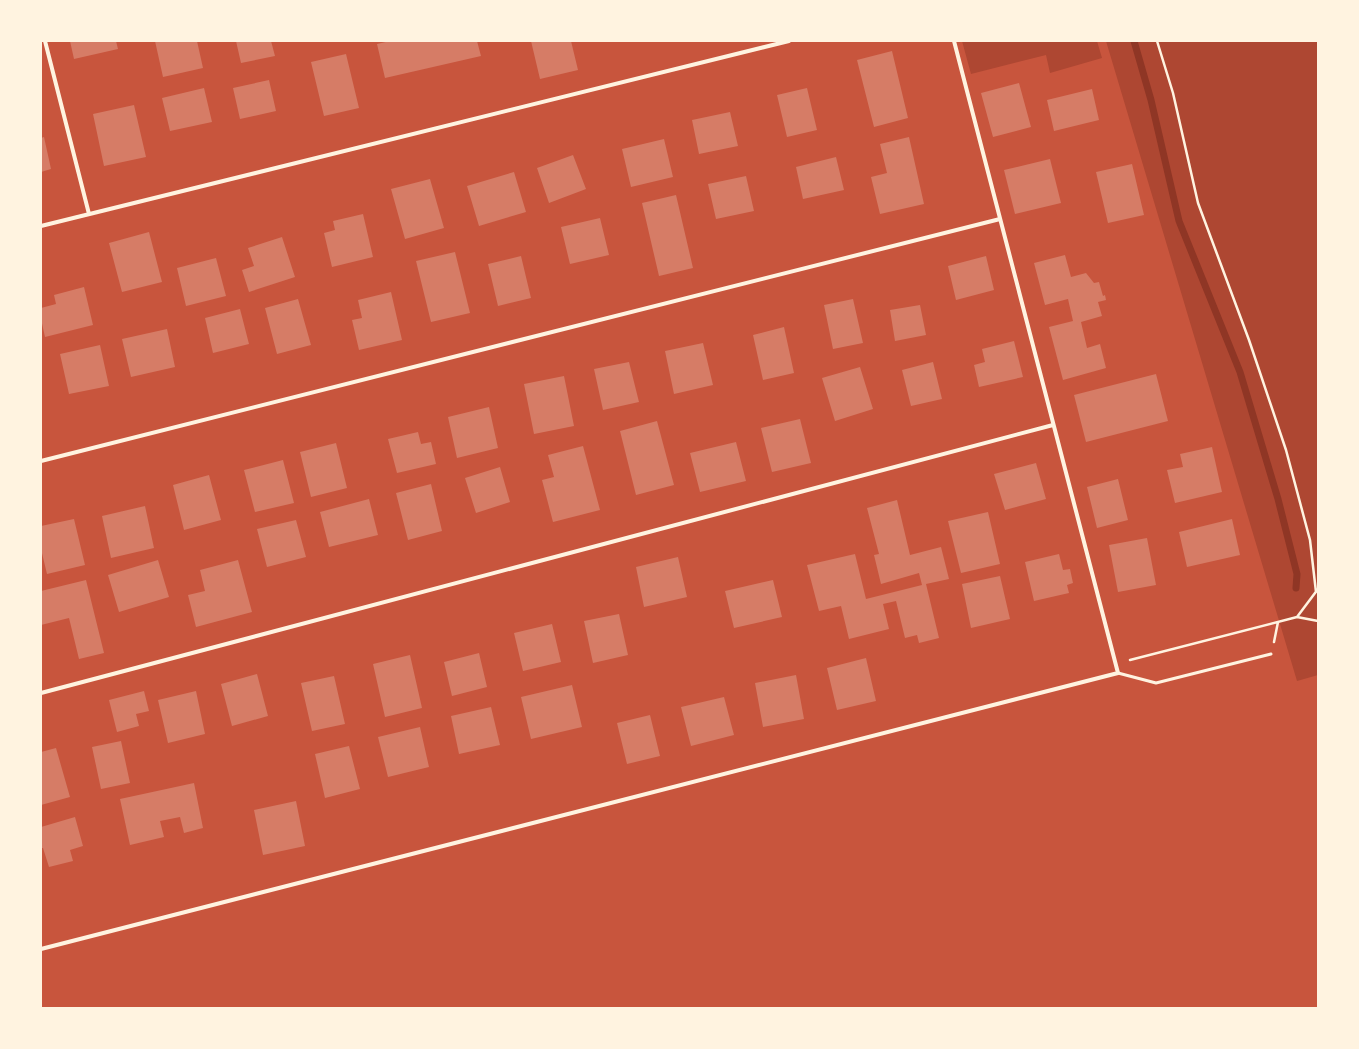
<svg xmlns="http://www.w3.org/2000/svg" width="1359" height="1049" viewBox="0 0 1359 1049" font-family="Inter,sans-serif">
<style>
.green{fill:#ae4732}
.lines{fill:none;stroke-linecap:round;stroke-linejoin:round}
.stream{stroke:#8f3625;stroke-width:7}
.building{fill:#d67c66}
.path{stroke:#fff3e0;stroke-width:2.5}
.service{stroke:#fff3e0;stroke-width:3}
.minor{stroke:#fff3e0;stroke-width:4}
</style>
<rect width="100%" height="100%" fill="#c8553d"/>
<!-- green -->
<path class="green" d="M962,41H1097L1102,58L1050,73L1046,55L971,74Z
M1106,41H1318V675L1297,681Z"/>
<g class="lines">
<!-- stream -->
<path class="stream" d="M1134,41L1151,100L1179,221L1240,372L1278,499L1297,574L1296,588"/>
</g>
<!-- building -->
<path class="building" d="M70,41H116L118,49L74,59Z
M155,41H197L203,68L163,77Z
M236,41H271L275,56L241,63Z
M390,41H477L481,56L385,78L377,44Z
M531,41H571L578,70L540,79Z
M892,51L908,118L874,127L857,60Z
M346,54L359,108L324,116L311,62Z
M269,80L276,111L240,119L233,88Z
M1019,83L1031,127L993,137L981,93Z
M204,88L212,122L170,131L162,98Z
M807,88L817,130L787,137L777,95Z
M1092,89L1099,120L1054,131L1047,100Z
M134,105L146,157L104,166L93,114Z
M730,112L738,146L699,154L692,120Z
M44,137L51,169L41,172V138Z
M909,137L924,204L880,214L871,177L887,173L880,144Z
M664,139L673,177L631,187L622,149Z
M573,155L586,189L549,203L537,168Z
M836,157L844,190L803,199L796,167Z
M1050,159L1061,203L1015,214L1004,170Z
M1132,164L1144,215L1108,223L1096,172Z
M514,172L526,212L479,226L467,186Z
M746,176L754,211L716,219L708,184Z
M430,179L444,228L405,239L391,189Z
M676,195L693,268L659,276L642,203Z
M363,214L373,257L332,267L324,233L335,230L333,221Z
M600,218L609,255L570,264L561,227Z
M149,232L162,282L122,292L109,243Z
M282,237L295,277L249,292L242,270L254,266L248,248Z
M455,252L470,313L431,322L416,261Z
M1065,255L1071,277L1086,273L1094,283L1099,282L1103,296L1105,295L1106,300L1098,302L1102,316L1081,322L1087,348L1100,344L1106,368L1063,380L1049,327L1073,321L1068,299L1045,305L1034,263Z
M521,256L531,298L498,306L488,264Z
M986,256L994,290L956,300L948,266Z
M216,258L226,296L186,306L177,268Z
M84,287L93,325L45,337L41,319V308L56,304L54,295Z
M391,292L402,340L359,350L352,320L362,318L358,300Z
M298,299L311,345L277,354L265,308Z
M853,299L863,343L833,349L824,305Z
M920,305L926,335L895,341L890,310Z
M240,309L249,344L213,353L205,318Z
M784,327L794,373L763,380L753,335Z
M167,329L175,367L131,377L122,339Z
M1014,341L1023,377L979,387L974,365L985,362L982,349Z
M703,343L713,385L674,394L665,351Z
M100,345L109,386L69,394L60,354Z
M629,362L639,402L603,410L594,369Z
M933,362L942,399L911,406L902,370Z
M860,367L873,409L835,421L822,378Z
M1156,374L1168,421L1086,442L1074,395Z
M564,376L574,426L534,434L524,384Z
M489,407L498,448L457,458L448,417Z
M800,419L811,463L772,472L761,428Z
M657,421L674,485L636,495L620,431Z
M418,432L421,444L431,442L436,464L397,473L388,439Z
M736,442L746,481L700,492L690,453Z
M336,443L347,488L311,497L300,452Z
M583,446L600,510L553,522L542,480L554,477L548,455Z
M1212,447L1222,492L1175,503L1167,470L1183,467L1180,454Z
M283,460L294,503L255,512L244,470Z
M1036,463L1046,499L1005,510L994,474Z
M500,467L510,502L476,513L465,478Z
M209,475L221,520L184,530L173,485Z
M1118,479L1128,520L1097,528L1087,487Z
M431,484L442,531L408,540L396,493Z
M369,499L378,535L329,547L320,512Z
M897,500L910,555L941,547L949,579L926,584L939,638L919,643L917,635L905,638L896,601L883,604L889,629L849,639L841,606L819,611L807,565L855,554L866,599L922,585L919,573L881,584L874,555L879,554L867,508Z
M145,506L154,548L111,558L102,516Z
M988,512L1000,564L961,573L948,521Z
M74,519L85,565L47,574L41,549V526Z
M1232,519L1240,555L1187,567L1179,532Z
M296,520L306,557L267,567L257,529Z
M1147,538L1156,585L1118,592L1109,545Z
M1059,554L1063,570L1070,569L1073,583L1067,585L1069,593L1034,601L1025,562Z
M678,557L687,597L644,607L636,567Z
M158,560L169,597L119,612L108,575Z
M238,560L252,612L196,627L188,595L205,591L200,570Z
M1000,576L1010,619L971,628L962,584Z
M86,580L104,653L79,659L69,618L41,625V591Z
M773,580L782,617L734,628L725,591Z
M619,614L628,655L593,663L584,621Z
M552,624L561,662L523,671L514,633Z
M479,653L487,687L452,696L444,662Z
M410,655L422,708L385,717L373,664Z
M866,658L876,701L837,710L827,668Z
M257,674L268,716L232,726L221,684Z
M796,675L804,719L763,727L755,683Z
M334,676L345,724L312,731L301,683Z
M572,685L582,727L531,739L521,697Z
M144,691L149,711L136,714L139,726L117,732L109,700Z
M196,691L205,734L168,743L158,700Z
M724,697L734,735L691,746L681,707Z
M491,707L500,745L459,754L451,716Z
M650,715L660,756L627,764L617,723Z
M420,727L429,767L388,777L378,737Z
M121,741L130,783L101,789L92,747Z
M349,746L360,789L325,798L315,754Z
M56,748L70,797L41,805V752Z
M194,783L203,828L184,833L180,817L160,821L164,837L130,845L120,799Z
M296,801L305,846L263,855L254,810Z
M75,817L83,846L70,850L73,861L49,867L43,848H41V827Z"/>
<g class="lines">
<!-- path -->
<path class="path" d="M1157,41L1173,93L1198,203L1249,340L1286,450L1310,540L1316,592
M1297,617L1318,589
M1274,642L1278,622
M1130,660L1297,617L1318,621"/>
<!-- service -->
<path class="service" d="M1118,673L1156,683L1271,654"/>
<!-- minor -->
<path class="minor" d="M45,41L89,214
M41,226L789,41
M41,461L1000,219
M41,693L1053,425
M41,949L1118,673L954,41"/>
</g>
<!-- border -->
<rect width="1359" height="1049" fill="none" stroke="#fff3e0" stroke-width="84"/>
</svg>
